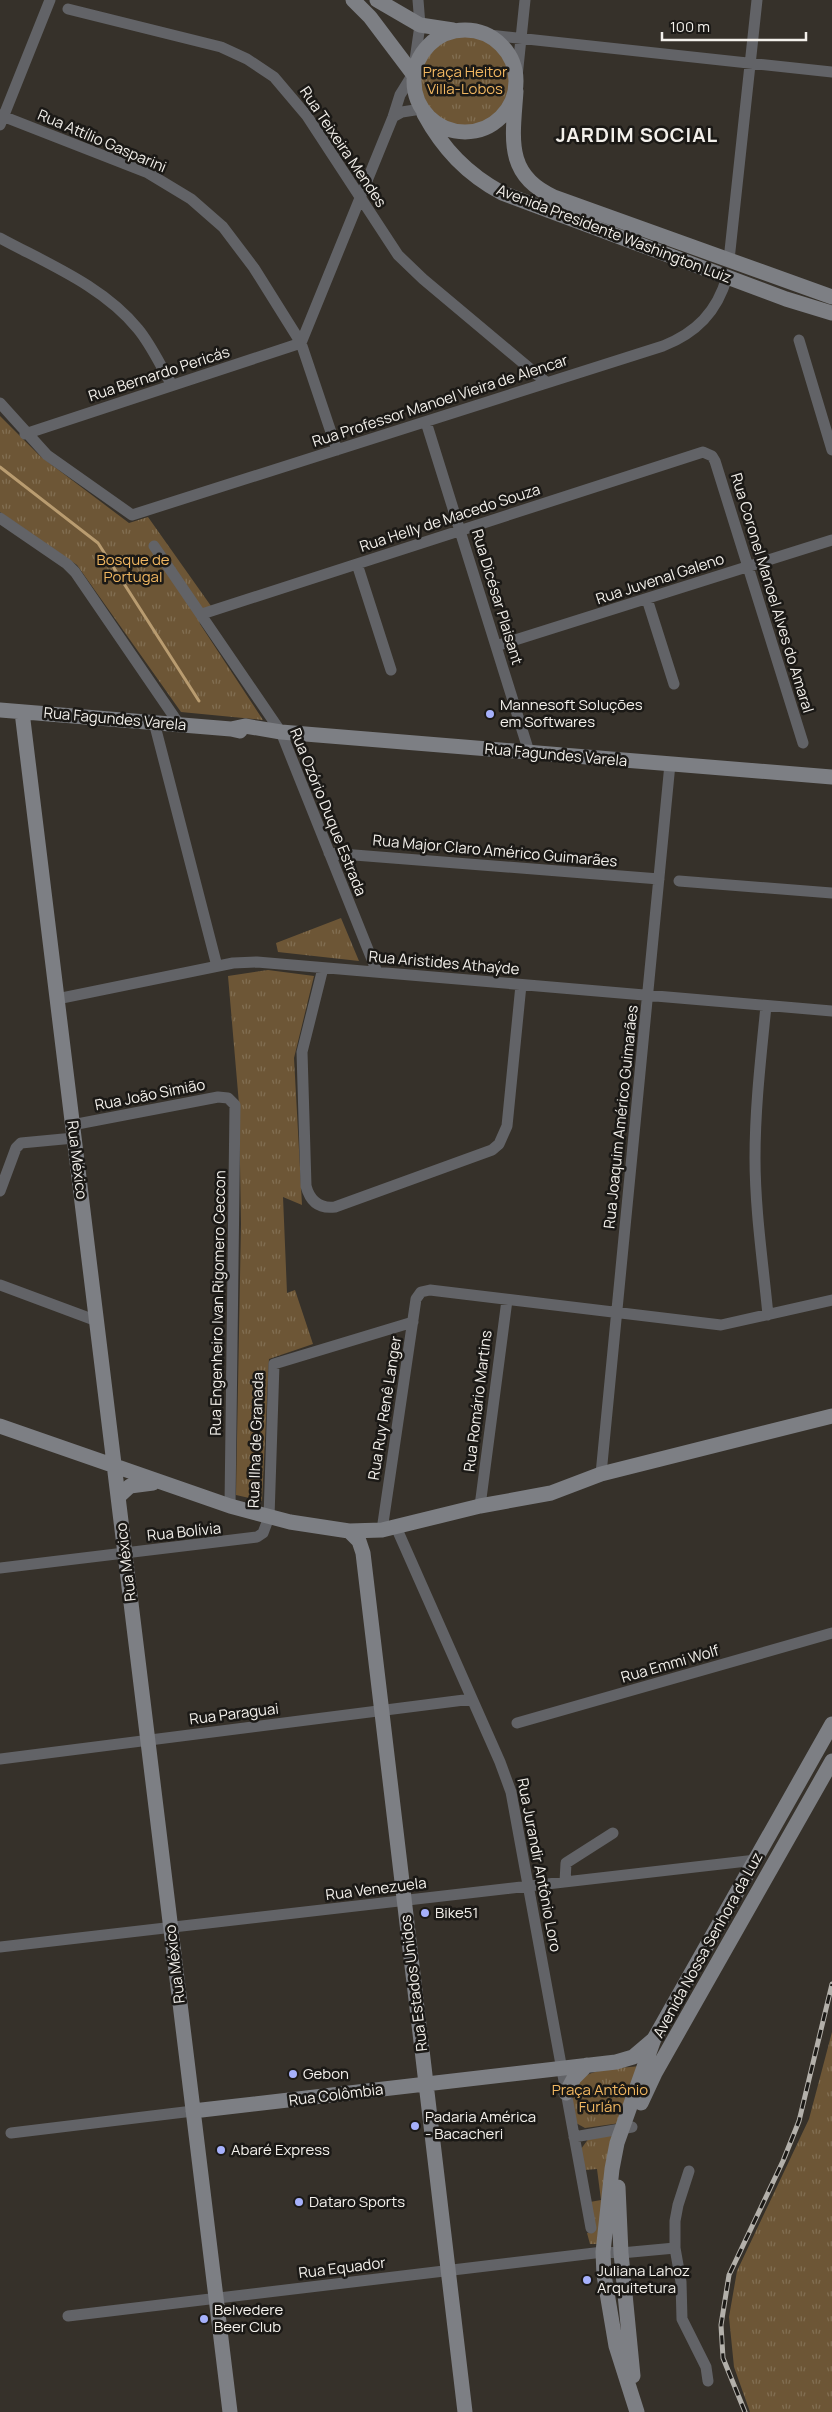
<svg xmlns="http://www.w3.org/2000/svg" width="832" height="2412" viewBox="0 0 832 2412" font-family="Manrope,sans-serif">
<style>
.grass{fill:url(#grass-tufts)}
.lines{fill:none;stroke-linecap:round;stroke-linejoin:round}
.stream{stroke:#b99c70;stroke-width:3}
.street{stroke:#626367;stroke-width:11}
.secondary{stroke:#7d7f84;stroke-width:15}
.rail-casing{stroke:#b3b0aa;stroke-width:5}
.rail{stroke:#1b1916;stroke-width:3;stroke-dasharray:9;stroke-linecap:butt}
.poi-dot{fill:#a6b1fc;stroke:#1b1916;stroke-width:2}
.labels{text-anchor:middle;stroke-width:5;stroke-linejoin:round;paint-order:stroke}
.park-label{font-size:15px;fill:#f1b761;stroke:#1b1916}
.street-label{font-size:15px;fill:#f3f0eb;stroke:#1b1916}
.poi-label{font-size:15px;fill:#f3f0eb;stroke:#1b1916;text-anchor:start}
.district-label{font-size:20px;font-weight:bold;letter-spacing:1px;fill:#f3f0eb;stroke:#1b1916}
</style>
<defs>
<pattern id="grass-tufts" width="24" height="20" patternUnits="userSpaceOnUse" patternTransform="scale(1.25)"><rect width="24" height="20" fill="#6d5636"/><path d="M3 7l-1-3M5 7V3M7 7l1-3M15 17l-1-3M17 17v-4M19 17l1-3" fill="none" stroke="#826f53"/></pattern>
</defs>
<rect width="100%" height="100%" fill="#36312a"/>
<!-- grass -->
<path class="grass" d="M419 81a46 46 0 1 1 92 0a46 46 0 1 1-92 0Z
M0,416L40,456L129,523L148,517L211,606L198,616L200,624L263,720L181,712L77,565L0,512Z
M341,918L359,961L278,952L276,943Z
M268,970L314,976L294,1058L302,1205L283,1197L287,1293L295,1290L313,1344L269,1359L262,1501L236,1495L241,1224L239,1104L228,976Z
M832,2032V2412H750L734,2367L729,2317L737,2271L809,2119Z
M640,2066L620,2123L585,2128L576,2123C574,2116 571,2107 572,2100C572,2066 616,2069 640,2066Z
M616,2134L599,2244H590L587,2233L595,2231L590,2202L601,2200L597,2169L585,2170L581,2149L589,2138Z"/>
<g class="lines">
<!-- stream -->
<path class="stream" d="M0,467L98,543L199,701"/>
<!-- street -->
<path class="street" d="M68,9L221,47L247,59L274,77L307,116L398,255L423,279L547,383
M489,35L832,72
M517,77L525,0
M0,115L148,173L191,199L223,227L254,268L301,343L337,450
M393,117L402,112L421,109
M0,125L50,0
M0,238C48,264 103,286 138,329C152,346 161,367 172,385
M729,260L757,0
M799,340L832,450
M0,403L47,455L132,515L663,346C696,333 717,312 727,277
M426,422L529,752
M25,434L301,343L393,117L400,95L413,74L420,25L418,0
M0,518L67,564L75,572L179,724
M154,546L281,732L377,972
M357,564L391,670
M647,599L674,684
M202,614L703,452L712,456L715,461L803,743
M496,646L832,540
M154,722L217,966
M329,853L659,879
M679,881L832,893
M323,968L302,1052L306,1186C310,1201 319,1209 335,1207L492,1150L499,1144L507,1126L521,985
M57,999L233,963L257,962L832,1011
M766,1006C761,1056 755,1107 755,1158C755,1210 763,1263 768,1315
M72,1125L218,1097L228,1098L235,1105L230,1506
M0,1191L16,1148L21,1143L74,1138
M0,1285L97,1321
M601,1474L670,764
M480,1506L507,1300
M396,1527L500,1762L511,1792L591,2228
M382,1530L416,1299L421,1292L430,1290L721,1325L832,1300
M0,1568L257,1537L263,1533L269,1517L274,1364L413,1322
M517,1723L832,1633
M0,1759L472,1699
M565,1882L566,1863L613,1833
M0,1947L756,1860
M11,2133L193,2111
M574,2137L632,2127
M689,2171L678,2205L675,2221V2248L681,2282L682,2319L706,2367L708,2381
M68,2316L603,2252L621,2253L675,2248"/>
<!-- secondary -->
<path class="secondary" d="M353,0L370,17L413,74
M377,0L420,25L453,30
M414 81a51 51 0 1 1 102 0a51 51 0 1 1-102 0Z
M516,91C513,137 504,175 554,197L832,297
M424,114C443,149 467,174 502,193L786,299L832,313
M0,710L231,729L240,731
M22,712L230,2412
M231,729L245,726L281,732L832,777
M0,1426L230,1506L290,1522L349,1531L382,1530L480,1506L551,1493L601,1474L832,1416
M118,1497L130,1486L153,1483
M349,1531L359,1541L363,1553L465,2412
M566,2093L574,2078L587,2065
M641,2103L655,2073L832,1761
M193,2111L616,2062L633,2057L653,2040
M618,2187L621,2253L633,2376
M637,2412L616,2346L604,2275L603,2252L612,2169L617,2143L654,2039L832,1724"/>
<!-- rail casing -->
<g class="rail-casing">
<path id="rail" d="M745,2412L723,2358L721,2325L729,2275L783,2161L799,2121L832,1984"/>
</g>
<!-- rail -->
<use href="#rail" class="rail"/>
</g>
<!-- markers -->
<g class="poi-dot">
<circle cx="490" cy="714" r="5"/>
<circle cx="425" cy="1913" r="5"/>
<circle cx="293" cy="2074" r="5"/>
<circle cx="415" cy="2126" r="5"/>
<circle cx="221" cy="2150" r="5"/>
<circle cx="299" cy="2202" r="5"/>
<circle cx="587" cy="2280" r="5"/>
<circle cx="204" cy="2319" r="5"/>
</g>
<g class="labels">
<!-- park labels -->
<g class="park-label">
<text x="465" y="77">Praça Heitor<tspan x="465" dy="17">Villa-Lobos</tspan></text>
<text x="133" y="565">Bosque de<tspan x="133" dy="17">Portugal</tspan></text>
<text x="600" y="2095">Praça Antônio<tspan x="600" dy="17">Furlán</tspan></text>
</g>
<!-- street labels -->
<g class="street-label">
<text transform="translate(102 141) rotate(23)" y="5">Rua Attílio Gasparini</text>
<text transform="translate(343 147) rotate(56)" y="5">Rua Teixeira Mendes</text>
<text transform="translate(614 234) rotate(21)" y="5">Avenida Presidente Washington Luiz</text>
<text transform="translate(159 374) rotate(-18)" y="5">Rua Bernardo Pericás</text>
<text transform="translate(440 401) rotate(-18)" y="5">Rua Professor Manoel Vieira de Alencar</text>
<text transform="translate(450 518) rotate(-18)" y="5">Rua Helly de Macedo Souza</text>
<text transform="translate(660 579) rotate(-18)" y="5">Rua Juvenal Galeno</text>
<text transform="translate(772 593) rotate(73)" y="5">Rua Coronel Manoel Alves do Amaral</text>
<text transform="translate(497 597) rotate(73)" y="5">Rua Dicésar Plaisant</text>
<text transform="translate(115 719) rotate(5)" y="5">Rua Fagundes Varela</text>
<text transform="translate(556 755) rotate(5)" y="5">Rua Fagundes Varela</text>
<text transform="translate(328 812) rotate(68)" y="5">Rua Ozório Duque Estrada</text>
<text transform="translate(495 851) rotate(5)" y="5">Rua Major Claro Américo Guimarães</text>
<text transform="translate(444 963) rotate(5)" y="5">Rua Aristides Athaýde</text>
<text transform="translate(150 1095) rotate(-11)" y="5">Rua João Simião</text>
<text transform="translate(621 1117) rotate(-84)" y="5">Rua Joaquim Américo Guimarães</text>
<text transform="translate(77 1160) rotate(83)" y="5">Rua México</text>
<text transform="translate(218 1303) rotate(-89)" y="5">Rua Engenheiro Ivan Rigomero Ceccon</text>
<text transform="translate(478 1401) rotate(-83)" y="5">Rua Romário Martins</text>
<text transform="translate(385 1408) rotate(-81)" y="5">Rua Ruy Renê Langer</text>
<text transform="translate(256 1440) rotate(-88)" y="5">Rua Ilha de Granada</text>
<text transform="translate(184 1532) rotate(-6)" y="5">Rua Bolívia</text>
<text transform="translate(126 1562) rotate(-97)" y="5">Rua México</text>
<text transform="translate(670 1664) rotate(-16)" y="5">Rua Emmi Wolf</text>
<text transform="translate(234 1714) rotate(-7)" y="5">Rua Paraguai</text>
<text transform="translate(539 1865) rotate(79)" y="5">Rua Jurandir Antônio Loro</text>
<text transform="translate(376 1889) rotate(-7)" y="5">Rua Venezuela</text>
<text transform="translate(708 1945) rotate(-61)" y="5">Avenida Nossa Senhora da Luz</text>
<text transform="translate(175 1964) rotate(-97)" y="5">Rua México</text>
<text transform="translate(414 1983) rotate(-97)" y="5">Rua Estados Unidos</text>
<text transform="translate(336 2095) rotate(-7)" y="5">Rua Colômbia</text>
<text transform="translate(342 2268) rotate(-7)" y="5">Rua Equador</text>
</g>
<!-- poi labels -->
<g class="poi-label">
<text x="500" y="710">Mannesoft Soluções<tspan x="500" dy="17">em Softwares</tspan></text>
<text x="435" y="1918">Bike51</text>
<text x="303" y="2079">Gebon</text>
<text x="425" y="2122">Padaria América<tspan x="425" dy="17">- Bacacheri</tspan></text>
<text x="231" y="2155">Abaré Express</text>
<text x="309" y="2207">Dataro Sports</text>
<text x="597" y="2276">Juliana Lahoz<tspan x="597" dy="17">Arquitetura</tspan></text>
<text x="214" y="2315">Belvedere<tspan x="214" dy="17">Beer Club</tspan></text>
</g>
<!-- district labels -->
<g class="district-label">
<text x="637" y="142">JARDIM SOCIAL</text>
</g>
</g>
<!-- scale -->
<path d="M662 32v8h144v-8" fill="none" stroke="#f3f0eb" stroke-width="2.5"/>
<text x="670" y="32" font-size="15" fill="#f3f0eb" stroke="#1b1916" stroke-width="4" paint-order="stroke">100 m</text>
</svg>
